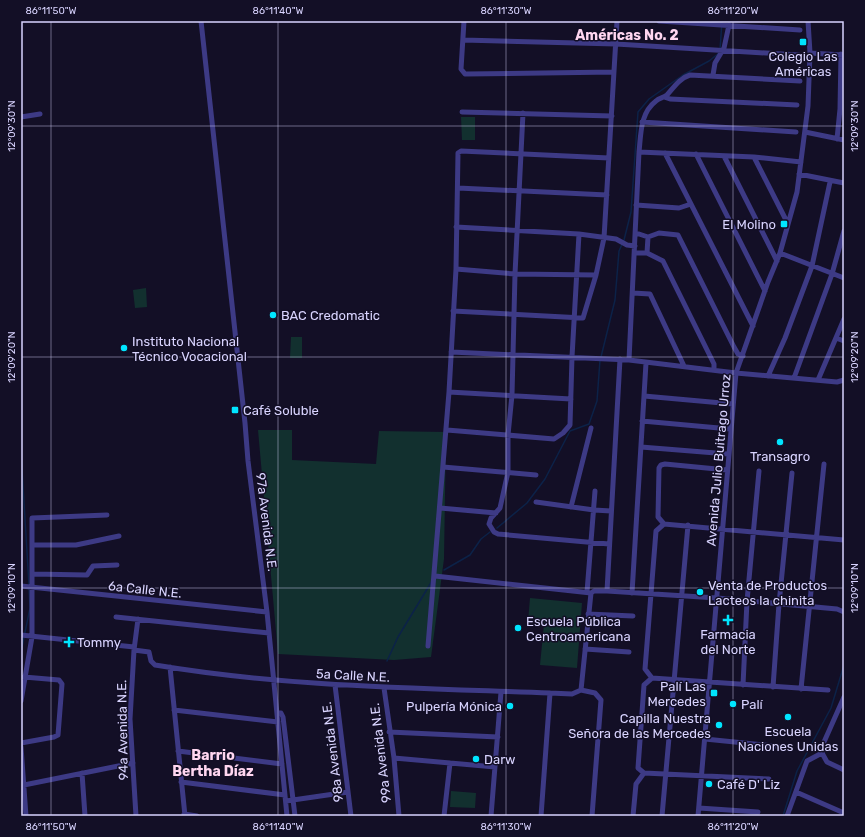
<svg xmlns="http://www.w3.org/2000/svg" width="865" height="837" viewBox="0 0 865 837" font-family="Rubik,sans-serif">
<style>
.green{fill:#12302f}
.lines{fill:none;stroke-linecap:round;stroke-linejoin:round}
.stream{stroke:#0c2248;stroke-width:1.5}
.minor{stroke:#3d3a85;stroke-width:5}
.ticks{fill:none;stroke:#d9d4ff;stroke-width:1;stroke-opacity:0.45}
.poi-dot{fill:#00e5ff;stroke:#130f26;stroke-width:1.5}
.labels{text-anchor:middle;stroke-width:3;stroke-linejoin:round;paint-order:stroke}
.poi-label{font-size:13px;fill:#d9d4ff;stroke:#130f26;text-anchor:start}
.street-label{font-size:13px;fill:#d9d4ff;stroke:#130f26}
.neighbourhood-label{font-size:14px;font-weight:bold;fill:#ffd6f0;stroke:#130f26}
.neatline{fill:none;stroke:#d9d4ff;stroke-width:1.5}
.ticks-label{font-size:10px;text-anchor:middle;fill:#d9d4ff}
</style>
<rect width="100%" height="100%" fill="#130f26"/>
<!-- green -->
<path class="green" d="M461,117H475V140H462Z
M146,288L147,307L135,308L133,290Z
M291,337H302V358H290Z
M258,430H292V460L376,464L379,431L446,432L444,559L431,657L394,660L278,654Z
M530,598L582,603L577,668L540,665L544,624L528,622Z
M451,791L476,793L475,808L450,807Z"/>
<g class="lines">
<!-- stream -->
<path class="stream" d="M720,50L722,21
M601,357L615,300L619,251L624,240L631,212L638,112L649,99L683,75L709,61L719,53
M21,453L29,585
M497,528L527,503L545,479L570,431L589,424L597,401L600,360
M444,570L470,555L481,539L490,532
M21,652L30,608L29,589
M387,661L398,637L432,581
M783,816L797,771L831,708L844,665"/>
<!-- minor -->
<path class="minor" d="M201,21L245,423L248,461L267,612L287,816
M464,21L461,69L465,74L614,72
M659,21L800,30
M463,40L616,44L799,55
M810,53L843,55
M713,75L715,63L724,48L729,25
M800,81L690,75C680,78 674,87 667,95C663,98 659,98 656,101C640,113 641,134 639,152L629,360L736,373L837,382L844,380
M664,97L670,99L797,105
M462,112L612,116
M523,113L515,274L512,395L508,435V472L500,508L491,518L489,524L494,532L498,534L609,544
M21,117L40,114
M642,122L796,132
M805,132L844,140
M837,139L840,109L841,54
M639,152L754,157L801,162
M665,153L753,326
M696,154L765,291
M724,156L777,261
M754,157L788,224
M799,174L844,183
M458,188L607,195
M636,205L679,208L691,204
M456,227L579,234L616,239L627,245L635,246
M636,233L648,237L647,253
M648,237L659,233L678,235L734,347L738,354L743,356
M635,253H647L663,261L714,364V370
M780,253L844,278
M456,269L515,274L596,275
M633,293L650,294L684,366
M453,311L583,318L596,275L604,238L617,21
M836,338L844,341
M451,352L629,360
M768,376L785,338L812,266L830,182
M794,378L832,274L844,231
M818,380L844,319
M449,392L571,399
M644,396L733,404
M642,421L730,429
M447,430L554,439L563,433L570,425L572,357L579,234
M641,447L728,454
M443,467L536,475
M536,502L594,510L611,511
M571,507L591,428
M440,508L496,513
M664,524L844,540
M32,545H76L119,536
M33,574L87,575L93,566L117,565
M435,576L591,593L594,591H607L717,598L837,609L844,612
M21,586L267,612
M607,591L620,359
M587,592L595,491
M632,593L646,363
M588,614L633,616
M116,617L269,633
M21,635L134,647
M428,646L449,392L456,269L458,153L461,151L609,158
M585,649L629,652
M134,650L149,652L151,661L155,665C287,687 416,688 550,693L572,694L581,690
M170,667L185,816
M652,678L828,690
M335,685L351,816
M743,685L747,601L759,471
M773,687L779,604L792,473
M384,688L394,758L399,816
M801,689L824,464
M581,690L595,693L601,700L592,816
M581,690L591,593
M844,697L824,742L822,753L827,762L844,770
M21,701L32,637V518L107,515
M174,710L278,722
M277,713H281L283,717L295,816
M389,732L498,737
M705,739L784,747
M21,743L54,737L58,735L62,684L59,680L24,677
M21,747L26,816
M178,751L282,764
M394,758L495,767
M82,773L85,816
M644,773L769,779
M181,782L285,795
M24,785L133,763
M796,792L844,813
M286,801L348,792
M699,808L758,812
M184,814L197,816
M136,816L130,719L134,650L138,619
M444,816L450,763
M491,816L501,692
M541,816L550,693
M633,816L636,784L644,773L638,768L644,685L652,678L645,669L656,531L664,524L658,517L659,468L661,465L665,464L727,470
M662,816L688,525
M698,816L736,373L768,282L780,253L797,192L808,106L810,53L808,21
M787,816L807,761L822,753"/>
</g>
<!-- ticks -->
<path class="ticks" d="M51,21V816M278,21V816M506,21V816M733,21V816M21,126H844M21,357H844M21,588H844"/>
<!-- markers -->
<g class="poi-dot">
<rect x="799" y="38" width="8" height="8" rx="2"/>
<rect x="780" y="220" width="8" height="8" rx="2"/>
<circle cx="273" cy="315" r="4"/>
<circle cx="124" cy="348" r="4"/>
<rect x="231" y="406" width="8" height="8" rx="2"/>
<circle cx="780" cy="442" r="4"/>
<circle cx="700" cy="592" r="4"/>
<path d="M726 614h4v4h4v4h-4v4h-4v-4h-4v-4h4z"/>
<circle cx="518" cy="628" r="4"/>
<path d="M67 636h4v4h4v4h-4v4h-4v-4h-4v-4h4z"/>
<rect x="710" y="689" width="8" height="8" rx="2"/>
<circle cx="733" cy="704" r="4"/>
<circle cx="510" cy="706" r="4"/>
<circle cx="788" cy="717" r="4"/>
<circle cx="719" cy="725" r="4"/>
<circle cx="476" cy="759" r="4"/>
<circle cx="709" cy="784" r="4"/>
</g>
<g class="labels">
<!-- poi labels -->
<g class="poi-label">
<text x="803" y="61" text-anchor="middle">Colegio Las<tspan x="803" dy="15">Américas</tspan></text>
<text x="776" y="229" text-anchor="end">El Molino</text>
<text x="281" y="320">BAC Credomatic</text>
<text x="132" y="346">Instituto Nacional<tspan x="132" dy="15">Técnico Vocacional</tspan></text>
<text x="243" y="415">Café Soluble</text>
<text x="780" y="461" text-anchor="middle">Transagro</text>
<text x="708" y="590">Venta de Productos<tspan x="708" dy="15">Lacteos la chinita</tspan></text>
<text x="526" y="626">Escuela Pública<tspan x="526" dy="15">Centroamericana</tspan></text>
<text x="728" y="639" text-anchor="middle">Farmacia<tspan x="728" dy="15">del Norte</tspan></text>
<text x="77" y="647">Tommy</text>
<text x="706" y="691" text-anchor="end">Palí Las<tspan x="706" dy="15">Mercedes</tspan></text>
<text x="741" y="709">Palí</text>
<text x="502" y="711" text-anchor="end">Pulpería Mónica</text>
<text x="711" y="723" text-anchor="end">Capilla Nuestra<tspan x="711" dy="15">Señora de las Mercedes</tspan></text>
<text x="788" y="736" text-anchor="middle">Escuela<tspan x="788" dy="15">Naciones Unidas</tspan></text>
<text x="484" y="764">Darw</text>
<text x="717" y="789">Café D' Liz</text>
</g>
<!-- street labels -->
<g class="street-label">
<text transform="translate(718 460) rotate(-85)" y="5">Avenida Julio Buitrago Urroz</text>
<text transform="translate(267 522) rotate(83)" y="5">97a Avenida N.E.</text>
<text transform="translate(145 589) rotate(6)" y="5">6a Calle N.E.</text>
<text transform="translate(353 675) rotate(3)" y="5">5a Calle N.E.</text>
<text transform="translate(122 730) rotate(-91)" y="5">94a Avenida N.E.</text>
<text transform="translate(332 752) rotate(-97)" y="5">98a Avenida N.E.</text>
<text transform="translate(380 753) rotate(-97)" y="5">99a Avenida N.E.</text>
</g>
<!-- neighbourhood labels -->
<g class="neighbourhood-label">
<text x="627" y="40">Américas No. 2</text>
<text x="213" y="760">Barrio<tspan x="213" dy="16">Bertha Díaz</tspan></text>
</g>
</g>
<!-- border -->
<rect width="865" height="837" fill="none" stroke="#130f26" stroke-width="44"/>
<rect x="22" y="22" width="821" height="793" class="neatline"/>
<g class="ticks-label">
<text x="51" y="14">86°11'50"W</text>
<text x="278" y="14">86°11'40"W</text>
<text x="506" y="14">86°11'30"W</text>
<text x="733" y="14">86°11'20"W</text>
<text transform="translate(11 126) rotate(-90)" y="4">12°09'30"N</text>
<text transform="translate(854 126) rotate(-90)" y="4">12°09'30"N</text>
<text transform="translate(11 357) rotate(-90)" y="4">12°09'20"N</text>
<text transform="translate(854 357) rotate(-90)" y="4">12°09'20"N</text>
<text transform="translate(11 588) rotate(-90)" y="4">12°09'10"N</text>
<text transform="translate(854 588) rotate(-90)" y="4">12°09'10"N</text>
<text x="51" y="830">86°11'50"W</text>
<text x="278" y="830">86°11'40"W</text>
<text x="506" y="830">86°11'30"W</text>
<text x="733" y="830">86°11'20"W</text>
</g>
</svg>
